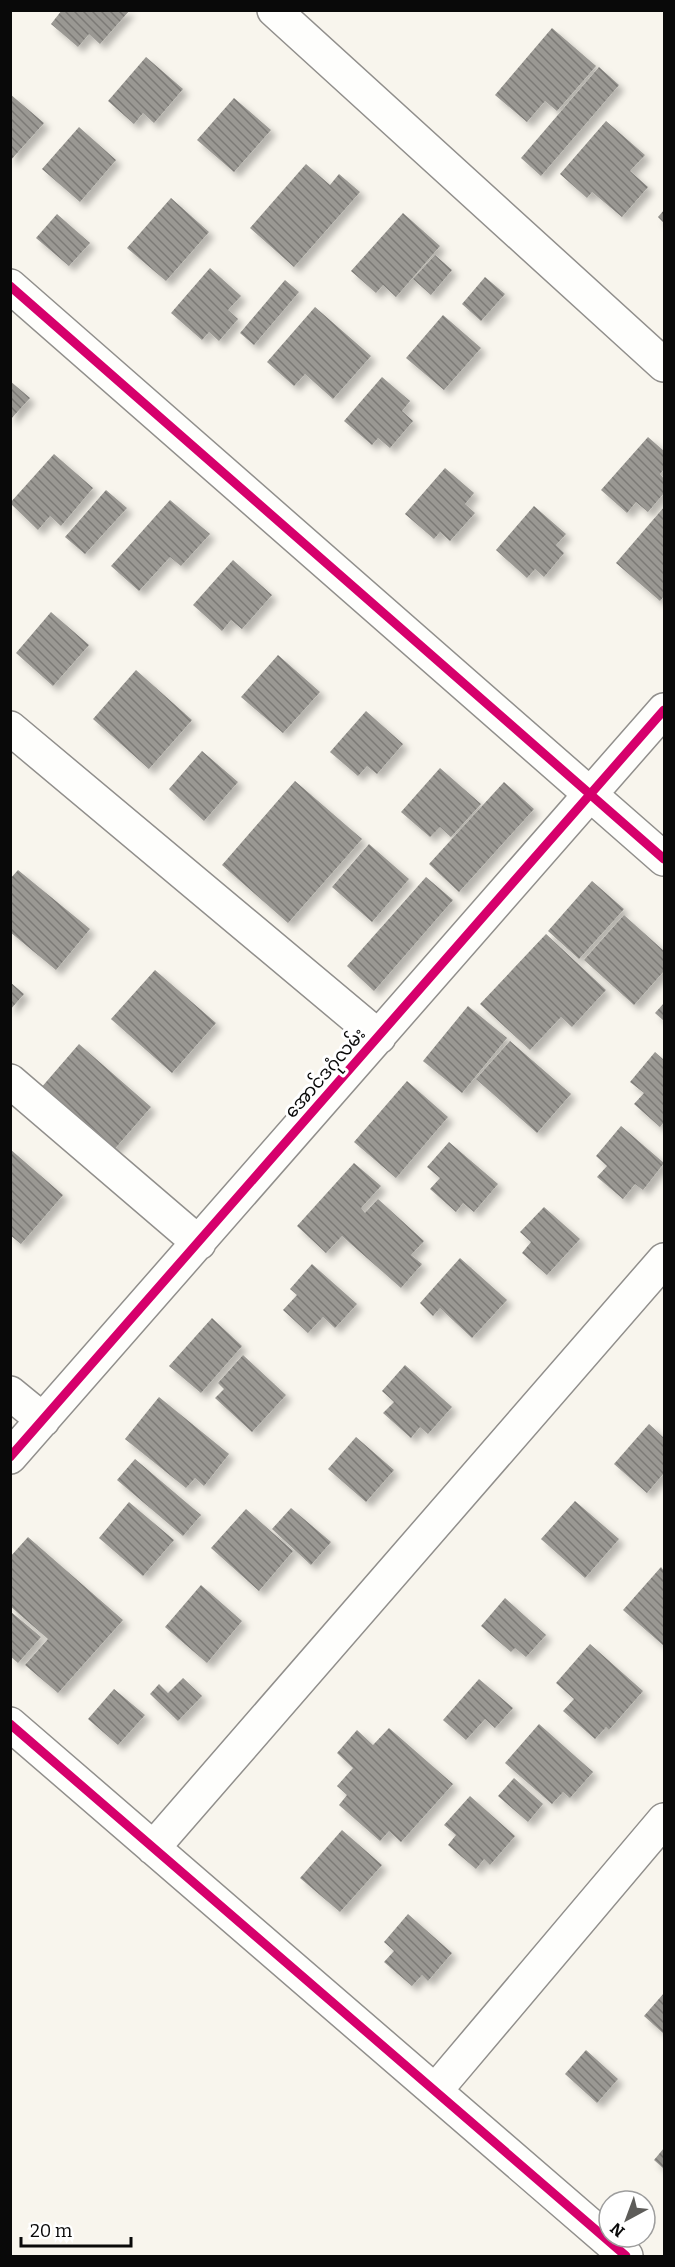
<svg xmlns="http://www.w3.org/2000/svg" width="675" height="2267" viewBox="0 0 675 2267" font-family="Bitter,'Noto Sans Myanmar',serif">
<style>
.building{fill:url(#building-back-hatch);filter:url(#shadow)}
.lines{fill:none;stroke-linecap:round;stroke-linejoin:round}
.minor-casing{stroke:#918f8c;stroke-width:36}
.minor{stroke:#fefefc;stroke-width:33}
.cycleway-casing{stroke:#fff;stroke-width:13}
.cycleway{stroke:#d6006c;stroke-width:9}
.labels{text-anchor:middle;stroke-width:6;stroke-linejoin:round;paint-order:stroke}
.street-label{font-size:18px;fill:#090909;stroke:#fff}
</style>
<defs>
<pattern id="building-back-hatch" width="6" height="6" patternUnits="userSpaceOnUse" patternTransform="scale(1.5)"><rect width="6" height="6" fill="#9a9893"/><path d="M-1 5l2 2M0 0l6 6M5-1l2 2" fill="none" stroke="#7c7a76"/></pattern>
<filter id="shadow"><feDropShadow dx="5.5" dy="5.5" stdDeviation="3" flood-color="#0004"/></filter>
</defs>
<rect width="100%" height="100%" fill="#f8f5ed"/>
<!-- building -->
<path class="building" d="M62,10H130L100,44L89,34L78,47L51,24Z
M552,28L596,66L557,111L545,101L527,122L495,95Z
M146,57L183,89L154,123L143,113L134,124L108,101Z
M599,67L619,85L541,176L521,158Z
M10,94L44,123L10,161Z
M234,98L271,130L234,172L197,140Z
M606,121L645,155L630,171L648,187L622,217L592,192L587,198L560,174Z
M79,127L116,160L80,202L42,169Z
M306,164L330,185L339,174L360,192L294,267L250,228Z
M171,198L209,232L166,281L127,248Z
M664,210V223L658,217Z
M403,213L440,246L396,297L383,285L376,293L351,271Z
M57,214L90,243L69,266L36,238Z
M435,255L452,270L431,295L413,279Z
M210,268L241,296L228,310L238,319L219,341L209,332L202,340L171,313Z
M485,277L505,294L481,321L462,304Z
M285,280L299,292L254,345L240,333Z
M315,307L371,356L333,399L305,374L294,386L267,362Z
M443,315L481,348L444,390L406,358Z
M382,377L410,401L402,411L413,421L390,448L378,438L372,445L344,421Z
M10,381L30,398L10,420Z
M648,437L664,451V469L660,474L664,479V493L648,512L636,502L627,513L601,490Z
M54,454L93,488L61,526L50,516L38,530L10,503Z
M445,468L474,493L465,504L475,513L450,541L440,532L434,539L405,514Z
M106,490L127,508L85,554L65,537Z
M170,500L210,534L181,566L170,557L139,591L111,566Z
M534,506L566,534L556,545L564,553L544,577L535,569L527,578L496,550Z
M664,507V596L660,601L616,563Z
M233,560L272,595L242,629L231,620L222,631L193,605Z
M51,612L89,645L53,686L16,653Z
M278,655L320,692L283,733L241,697Z
M136,670L192,720L149,769L93,719Z
M366,711L403,744L377,774L367,766L358,776L330,752Z
M202,751L238,782L204,821L169,789Z
M440,768L481,804L451,837L440,827L430,837L401,812Z
M295,781L362,839L288,923L222,865Z
M504,782L534,809L459,892L429,864Z
M369,844L409,879L372,922L332,887Z
M18,870L90,929L56,970L10,932V879Z
M426,877L453,900L374,991L347,966Z
M592,881L624,909L579,959L548,931Z
M624,915L664,951V971L634,1005L584,960Z
M546,934L606,990L572,1027L561,1017L530,1050L480,1004Z
M155,970L216,1023L172,1073L111,1019Z
M10,982L24,994L10,1010Z
M664,1003V1021L655,1013Z
M468,1006L507,1038L462,1093L423,1061Z
M510,1041L571,1094L537,1133L476,1079Z
M79,1044L151,1107L112,1152L40,1089Z
M655,1052L664,1060V1122L660,1127L634,1104L644,1093L630,1082Z
M407,1081L448,1117L396,1178L354,1142Z
M621,1126L664,1163L643,1190L635,1184L623,1199L597,1177L607,1166L596,1156Z
M449,1142L498,1184L474,1212L463,1203L456,1212L430,1189L440,1178L427,1167Z
M10,1149L63,1195L21,1244L10,1235Z
M354,1163L381,1186L361,1208L365,1213L378,1199L424,1241L411,1255L422,1264L401,1288L342,1236L326,1253L297,1226Z
M544,1207L580,1239L547,1275L522,1253L531,1242L520,1232Z
M460,1258L507,1300L472,1338L440,1308L433,1316L420,1303Z
M312,1264L357,1304L335,1328L323,1317L308,1333L283,1310L297,1295L290,1289Z
M212,1318L242,1346L201,1393L169,1366Z
M243,1355L286,1395L252,1432L215,1398L224,1389L218,1383Z
M405,1365L452,1407L428,1434L420,1427L411,1438L383,1413L394,1402L382,1391Z
M159,1397L229,1454L204,1486L195,1478L186,1488L125,1439Z
M649,1424L664,1438V1473L647,1493L614,1464Z
M356,1437L394,1470L366,1502L328,1469Z
M135,1459L201,1515L183,1536L117,1480Z
M575,1501L619,1539L585,1578L541,1539Z
M129,1502L174,1540L143,1576L99,1538Z
M291,1508L331,1542L311,1565L272,1529Z
M246,1509L293,1551L259,1591L211,1548Z
M28,1537L123,1620L58,1693L25,1665L48,1639L10,1606V1557Z
M661,1567L664,1571V1646L623,1610Z
M201,1585L242,1621L207,1663L165,1627Z
M505,1598L546,1635L526,1657L515,1648L511,1652L481,1626Z
M10,1611L41,1637L18,1663L10,1656Z
M590,1644L643,1691L609,1730L606,1727L595,1739L563,1711L574,1699L556,1683Z
M183,1678L202,1696L178,1721L150,1694L159,1684L168,1693Z
M479,1679L513,1708L495,1728L485,1719L466,1740L443,1720Z
M114,1689L145,1715L118,1745L88,1719Z
M539,1724L593,1772L570,1798L563,1792L552,1804L505,1763Z
M389,1728L453,1784L401,1842L389,1831L380,1841L339,1805L347,1795L337,1786L353,1768L337,1753L357,1730L373,1745Z
M514,1778L543,1804L528,1822L498,1796Z
M470,1796L515,1836L490,1865L484,1859L476,1869L448,1845L456,1835L444,1825Z
M342,1830L382,1865L340,1912L300,1878Z
M408,1914L452,1953L428,1981L422,1975L412,1986L384,1962L394,1951L384,1942Z
M664,1993V2034L644,2016Z
M586,2050L618,2079L597,2103L565,2074Z
M664,2148V2169L654,2160Z"/>
<g class="lines">
<!-- minor casing -->
<g class="minor-casing">
<path id="minor" d="M274,10L664,365
M10,286L664,859
M10,728L379,1037
M10,1081L199,1243
M10,1393L43,1420
M10,1457L664,710
M10,1724L626,2256
M153,1848L664,1260
M435,2091L664,1820"/>
</g>
<!-- minor -->
<use href="#minor" class="minor"/>
<!-- cycleway casing -->
<g class="cycleway-casing">
<path id="cycleway" d="M10,286L664,859
M10,1457L664,710
M10,1724L626,2256"/>
</g>
<!-- cycleway -->
<use href="#cycleway" class="cycleway"/>
</g>
<g class="labels">
<!-- street labels -->
<g class="street-label">
<text transform="translate(325 1073) rotate(-49)" y="6">အောင်ဒဂုံလမ်း</text>
</g>
</g>
<!-- border -->
<rect width="675" height="2267" fill="none" stroke="#090909" stroke-width="24"/>
<!-- north arrow -->
<g transform="translate(627 2219) rotate(221)"><circle r="28" fill="#ffffff" stroke="#9d9d9d" stroke-width="1.5"/>
<path d="M0-4.5L10 22L0 15L-10 22Z" fill="#5d5c59"/>
<text y="-9" font-size="16" font-weight="bold" text-anchor="middle" fill="#090909">N</text>
</g>
<!-- scale -->
<path d="M21 2237v9h110v-9" fill="none" stroke="#090909" stroke-width="3"/>
<text x="30" y="2237" font-size="18" fill="#090909" stroke="#ffffff" stroke-width="4.5" paint-order="stroke">20 m</text>
</svg>
